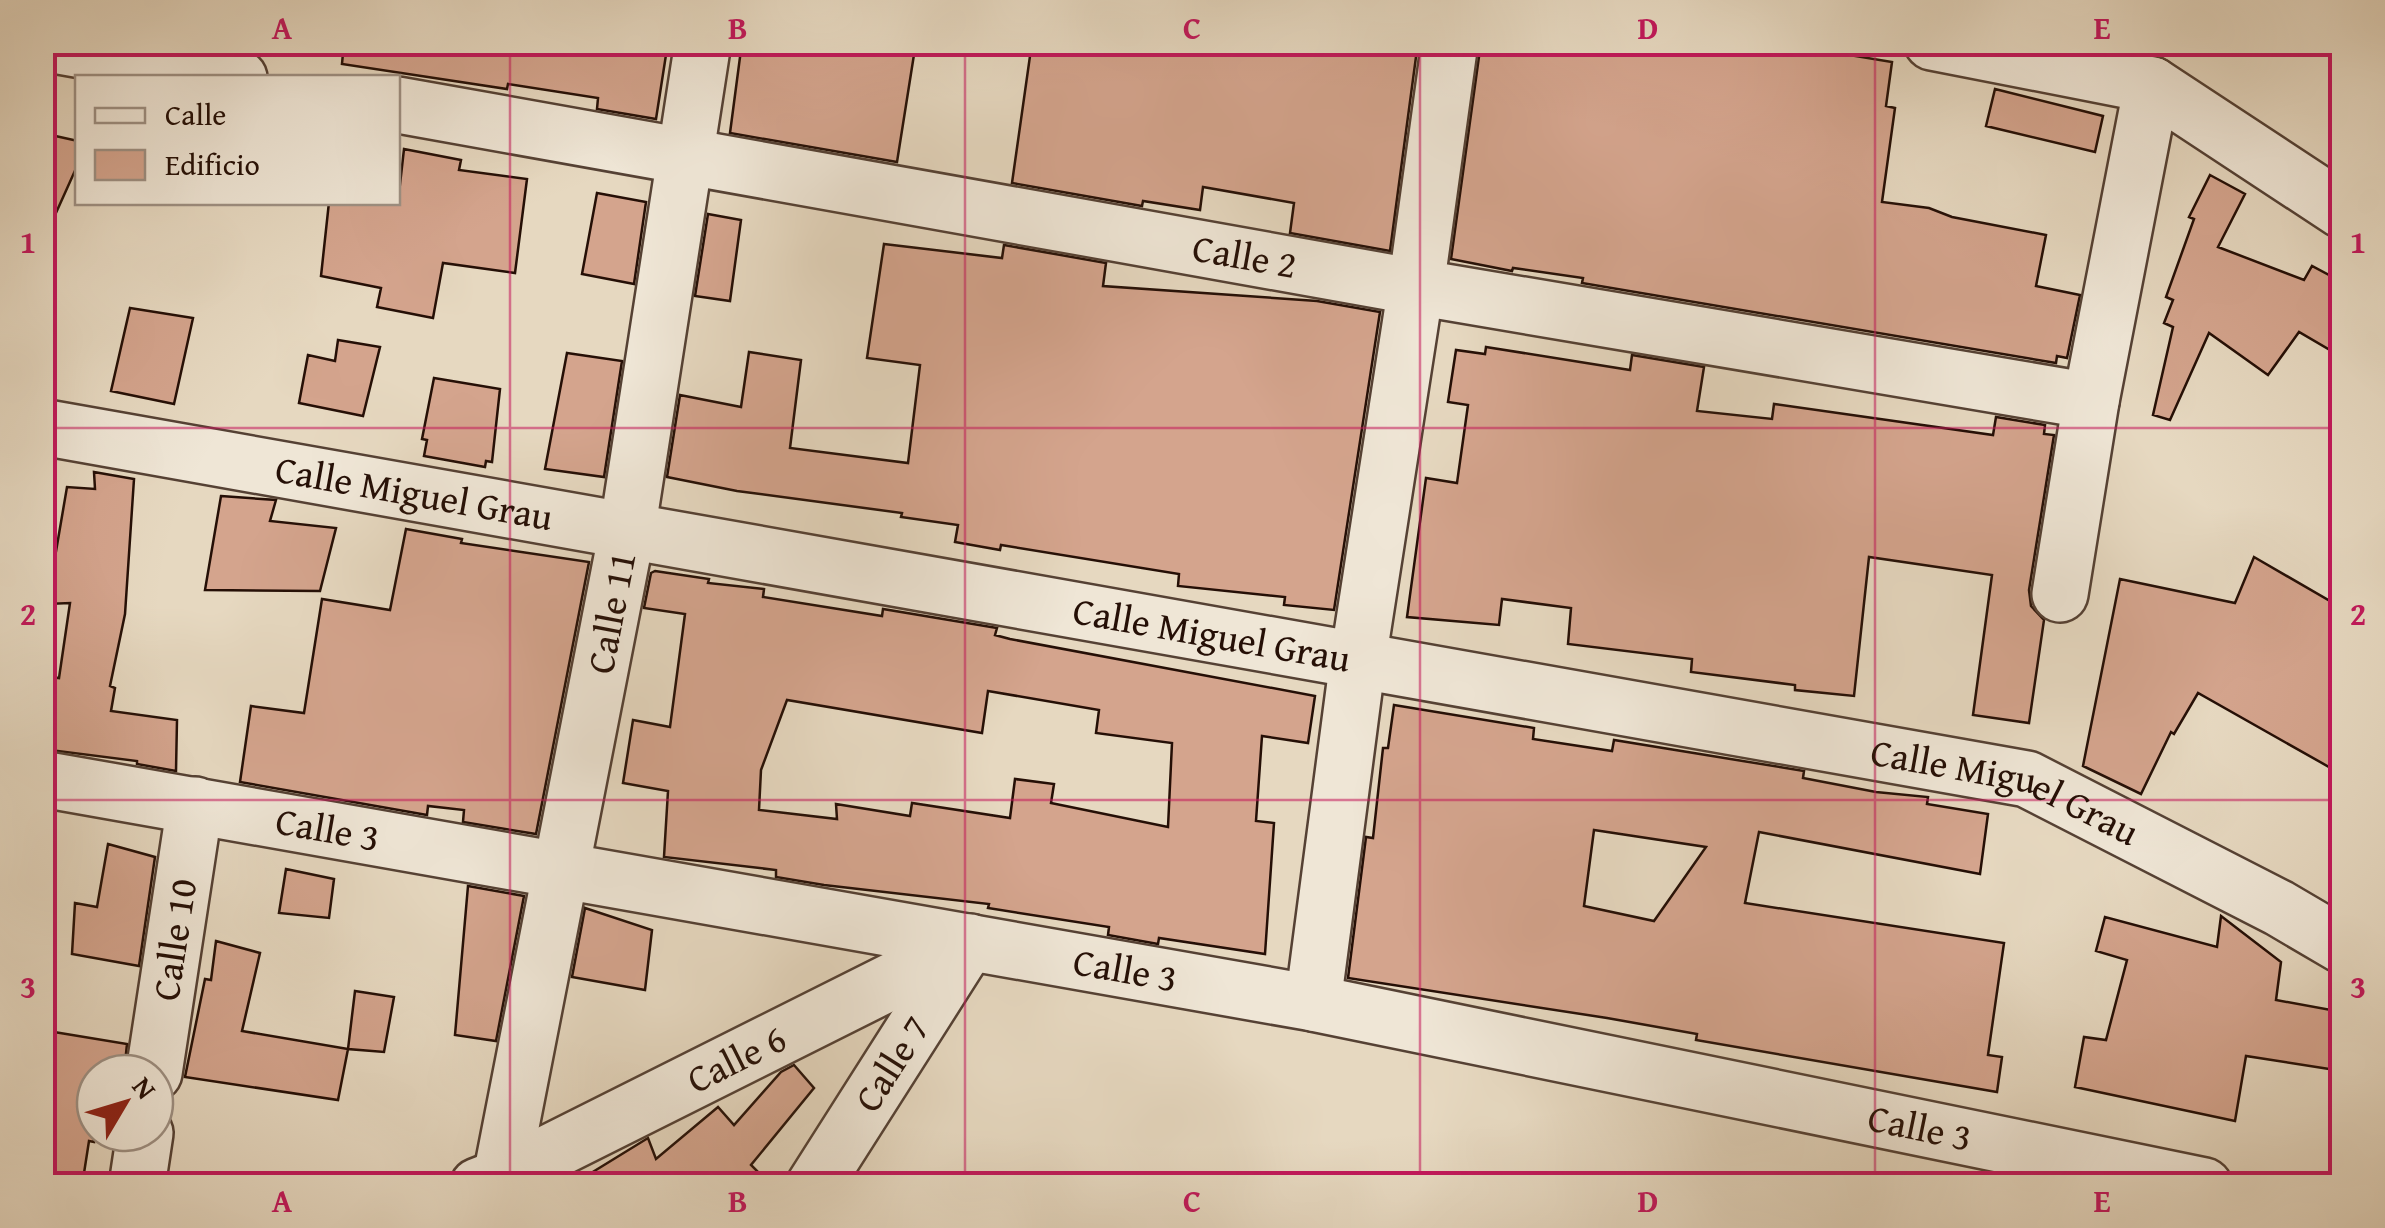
<svg xmlns="http://www.w3.org/2000/svg" width="2385" height="1228" viewBox="0 0 2385 1228" font-family="'Gentium Book Plus',serif">
<style>
.building{fill:#d4a48d;stroke:#250f06;stroke-width:2.5;fill-rule:evenodd}
.lines{fill:none;stroke-linecap:round;stroke-linejoin:round}
.minor-casing{stroke:#554134;stroke-width:60}
.minor{stroke:#efe6d6;stroke-width:55}
.grid{fill:none;stroke:#c2185b;stroke-width:2.5;stroke-opacity:0.55}
.labels{text-anchor:middle;stroke-width:9;stroke-linejoin:round;paint-order:stroke}
.street-label{font-size:38px;fill:#250f06;stroke:#efe6d6}
.neatline{fill:none;stroke:#c2185b;stroke-width:4}
.grid-label{font-size:32px;text-anchor:middle;font-weight:bold;fill:#c2185b}
</style>
<rect width="100%" height="100%" fill="#e6d8c0"/>
<filter id="stains"><feTurbulence type="fractalNoise" baseFrequency=".002" numOctaves="4"/><feColorMatrix values="0 0 0 0 .2 0 0 0 0 .09 0 0 0 0 .02 0 0 0 .5 -.17"/></filter>
<radialGradient id="worn" r=".72"><stop offset=".6" stop-color="#630" stop-opacity="0"/><stop offset="1" stop-color="#630" stop-opacity=".3"/></radialGradient>
<!-- building -->
<path class="building" d="M344,42H668L656,119L597,109L598,98L508,84L507,89L342,64Z
M742,42H916L897,162L730,133Z
M1064,42H1418L1390,251L1290,233L1294,203L1203,187L1200,210L1143,201L1142,206L1012,183L1031,49L1063,55Z
M1481,42H1771L1892,62L1886,106L1895,108L1882,202L1929,208L1952,217L2046,235L2036,286L2080,295L2067,358L2057,356L2056,363L1582,283L1583,278L1513,268L1512,271L1451,259Z
M1995,89L2103,116L2095,152L1986,126Z
M42,133L78,141V164L42,244Z
M404,149L461,160L459,170L527,179L515,273L443,263L433,318L377,307L381,288L321,276L329,202H398Z
M2210,175L2245,194L2218,247L2304,280L2312,266L2342,282V357L2299,332L2268,375L2209,333L2170,420L2153,415L2173,327L2164,323L2173,300L2166,297L2194,219L2189,217Z
M597,193L646,202L634,284L582,274Z
M708,214L741,220L730,301L695,296Z
M884,244L1002,258L1004,245L1106,263L1103,286L1317,301L1380,312L1334,610L1284,605L1285,597L1178,586L1179,574L1001,545L1000,550L955,542L958,525L901,517L902,513L737,491L667,477L680,395L741,407L749,352L801,360L790,448L908,463L920,365L867,358Z
M130,308L193,318L174,404L111,391Z
M338,340L380,347L363,416L299,403L308,355L335,361Z
M1486,347L1630,370L1632,355L1704,367L1697,411L1772,419L1774,404L1993,435L1996,417L2045,425L2044,434L2054,435L2029,590L2031,606L2044,620L2029,723L1973,715L1992,575L1869,557L1854,696L1795,690V685L1691,672L1692,659L1568,644L1571,608L1502,599L1499,625L1407,617L1426,478L1457,483L1468,405L1448,402L1456,350L1485,354Z
M567,353L622,361L604,477L545,469Z
M434,378L500,389L492,462L486,461L485,467L424,456L427,440L422,439Z
M94,472L134,479L125,614L110,686L115,688L111,711L177,720L176,771L137,764V761L42,749V676L59,678L70,603L47,604L67,487L95,489Z
M221,496L276,500L270,521L336,528L320,591L205,590Z
M406,529L462,539L461,543L589,562L536,834L463,822L464,810L428,806L427,815L240,782L251,706L304,713L322,599L390,610Z
M2254,557L2342,608V744L2329,767L2198,693L2174,734L2171,732L2141,794L2083,766L2120,579L2235,603Z
M655,571L709,579L708,583L764,589L763,597L882,616L883,609L997,628L995,635L1010,639L1315,696L1308,743L1262,736L1256,821L1274,823L1265,954L1159,938L1158,944L1108,935L1109,927L988,908L989,904L824,885L776,877V870L664,857L668,791L623,783L633,720L670,727L685,614L644,608L651,573ZM988,691L1099,710L1096,733L1172,743L1168,827L1051,803L1054,784L1015,779L1010,818L912,803L910,816L836,804L837,819L759,810L761,770L787,700L982,733Z
M1394,705L1534,728L1533,739L1612,751L1614,740L1804,771L1803,778L1876,792L1928,797L1927,804L1988,814L1980,874L1759,832L1745,903L2004,943L1988,1055L2002,1057L1997,1092L1696,1040L1697,1034L1607,1018L1348,978L1366,837L1373,838L1383,748H1388ZM1594,830L1706,847L1654,921L1584,906Z
M108,844L155,857L139,966L72,954L75,903L97,907Z
M286,869L334,879L329,918L279,913Z
M468,886L524,896L496,1041L455,1035Z
M585,908L652,930L645,990L572,977Z
M2221,916L2281,962L2276,1000L2342,1012V1071L2246,1056L2235,1121L2075,1087L2084,1037L2106,1040L2127,960L2096,951L2105,917L2217,947Z
M216,941L260,953L242,1031L348,1049L338,1100L185,1077L205,979L211,980Z
M355,991L394,997L384,1052L348,1049Z
M42,1030L127,1044L124,1073H95L94,1142L89,1141L82,1186H42Z
M794,1065L814,1088L751,1165L772,1186H570L648,1138L656,1159L718,1107L734,1125L781,1072Z"/>
<g class="lines">
<!-- minor casing -->
<g class="minor-casing">
<g id="minor">
<path d="M1932,42L2152,85L2342,210"/>
<path d="M42,43L239,78"/>
<path id="s1" d="M398,105L1416,287L2091,401"/>
<path id="s2" d="M42,427L2027,779L2279,908L2342,945"/>
<path d="M2060,594L2091,401L2152,85"/>
<path id="s3" d="M42,779L1313,1003L2204,1186"/>
<path d="M1313,1003L1358,660L1416,287L1450,42"/>
<path id="s4" d="M154,1073L195,805"/>
<path id="s5" d="M501,1177L627,532L703,42"/>
<path d="M137,1186L145,1133"/>
<path id="s6" d="M478,1186L501,1177L970,942"/>
<path id="s7" d="M814,1186L968,944"/>
</g>
</g>
<!-- minor -->
<use href="#minor" class="minor"/>
</g>
<!-- grid -->
<path class="grid" d="M510,42V1186M965,42V1186M1420,42V1186M1875,42V1186M42,428H2342M42,800H2342"/>
<g class="labels">
<!-- street labels -->
<g class="street-label">
<text dy="13" stroke="none"><textPath href="#s1" startOffset="860">Calle 2</textPath></text>
<text dy="13" stroke="none"><textPath href="#s2" startOffset="378">Calle Miguel Grau</textPath></text>
<text dy="13" stroke="none"><textPath href="#s5" startOffset="575">Calle 11</textPath></text>
<text dy="13" stroke="none"><textPath href="#s2" startOffset="1188">Calle Miguel Grau</textPath></text>
<text dy="13" stroke="none"><textPath href="#s2" startOffset="1998">Calle Miguel Grau</textPath></text>
<text dy="13" stroke="none"><textPath href="#s3" startOffset="290">Calle 3</textPath></text>
<text dy="13" stroke="none"><textPath href="#s4" startOffset="135">Calle 10</textPath></text>
<text dy="13" stroke="none"><textPath href="#s3" startOffset="1100">Calle 3</textPath></text>
<text dy="13" stroke="none"><textPath href="#s6" startOffset="288">Calle 6</textPath></text>
<text dy="13" stroke="none"><textPath href="#s7" startOffset="145">Calle 7</textPath></text>
<text dy="13" stroke="none"><textPath href="#s3" startOffset="1910">Calle 3</textPath></text>
</g>
</g>
<!-- margin -->
<rect width="2385" height="1228" fill="none" stroke="#e6d8c0" stroke-width="110"/>
<!-- legend -->
<rect x="75" y="75" width="325" height="130" fill="#efe6d6" stroke="#9e9083" stroke-width="2.5"/>
<rect x="95" y="108" width="50" height="15" fill="#efe6d6" stroke="#9e9083" stroke-width="2.5"/>
<text x="165" y="125" font-size="30" fill="#250f06">Calle</text>
<rect x="95" y="150" width="50" height="30" fill="#d4a48d" stroke="#9e9083" stroke-width="2.5"/>
<text x="165" y="175" font-size="30" fill="#250f06">Edificio</text>
<!-- north arrow -->
<g transform="translate(125 1103) rotate(52)"><circle r="48" fill="#efe6d6" stroke="#9e9083" stroke-width="2.5"/>
<path d="M0-8L18 38L0 25L-18 38Z" fill="#8f2418"/>
<text y="-15" font-size="28" font-weight="bold" text-anchor="middle" fill="#250f06">N</text>
</g>
<rect x="55" y="55" width="2275" height="1118" class="neatline"/>
<g class="grid-label">
<text x="282" y="39">A</text>
<text x="738" y="39">B</text>
<text x="1192" y="39">C</text>
<text x="1648" y="39">D</text>
<text x="2102" y="39">E</text>
<text x="28" y="253">1</text>
<text x="2358" y="253">1</text>
<text x="28" y="625">2</text>
<text x="2358" y="625">2</text>
<text x="28" y="998">3</text>
<text x="2358" y="998">3</text>
<text x="282" y="1212">A</text>
<text x="738" y="1212">B</text>
<text x="1192" y="1212">C</text>
<text x="1648" y="1212">D</text>
<text x="2102" y="1212">E</text>
</g>
<rect width="100%" height="100%" filter="url(#stains)"/>
<rect width="100%" height="100%" fill="url(#worn)"/>
</svg>
